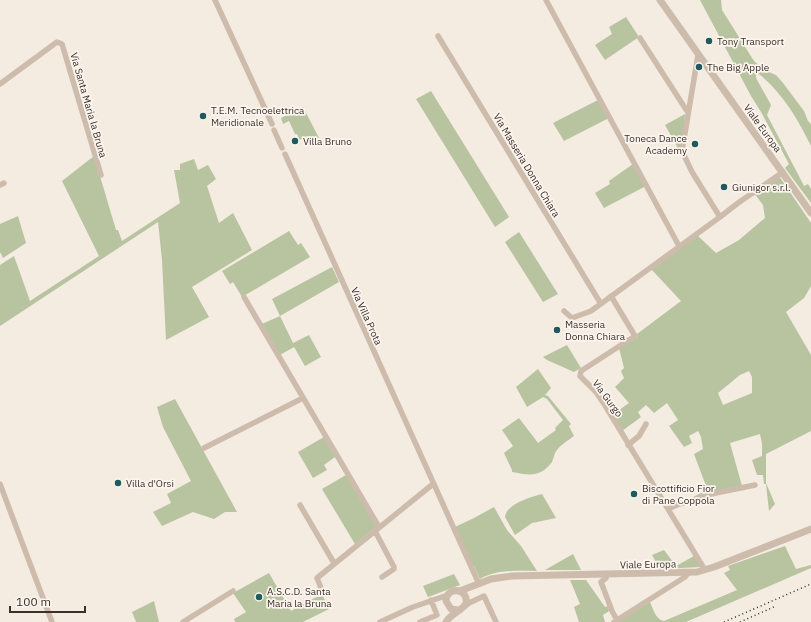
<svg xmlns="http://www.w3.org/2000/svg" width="811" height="622" viewBox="0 0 811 622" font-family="'IBM Plex Sans',sans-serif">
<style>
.green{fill:#b8c4a0;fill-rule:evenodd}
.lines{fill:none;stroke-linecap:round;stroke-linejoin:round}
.minor{stroke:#cdbbac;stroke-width:5.5}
.tertiary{stroke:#cdbbac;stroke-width:7}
.rail{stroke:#3b302b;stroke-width:1.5;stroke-dasharray:1 3;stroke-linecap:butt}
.poi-dot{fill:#1f5a5e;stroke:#fbf5ee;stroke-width:1.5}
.labels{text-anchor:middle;stroke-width:3.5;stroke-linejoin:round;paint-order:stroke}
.poi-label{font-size:10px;fill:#3b302b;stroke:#fbf5ee;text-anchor:start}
.street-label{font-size:10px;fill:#3b302b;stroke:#fbf5ee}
</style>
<rect width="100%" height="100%" fill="#f4ebe1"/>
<!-- green -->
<path class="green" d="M700,0H721L722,10L754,61L764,70L776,75L783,83L804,111L808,121L811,124V146C799,121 782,92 759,74L756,75V78L771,105L767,115L802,182L804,186L808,184L811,189V203L785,168L789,164L761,112L751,96Z
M626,17L639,37L605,60L595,45L612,34L609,27Z
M431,91L509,217L495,227L416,99Z
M598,100L609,118L564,141L553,123Z
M303,107L319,138L310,142L307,136L300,140L297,134H295L289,121L283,124L281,118Z
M685,114L682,148L679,150L665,125Z
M94,156L116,230H118L122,241L180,203L174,170H180V164L194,159L198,170L208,165L216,179L207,186L219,223L233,213L252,250L192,287L209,317L166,340L162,260L158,222L0,326V265L14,256L30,301L99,256L62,181Z
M633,164L646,186L604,208L595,193L610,184L609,181Z
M779,176L811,223V286L804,298L786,312L811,355V431L766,454V483L775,504L769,511L766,484H764L763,475H757L752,460L762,456V444L760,434L730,443L742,486L709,494L694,454L703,449L701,437L698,431L689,436L692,443L684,447L669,426L678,420L667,403L654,413L646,405L638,412L641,417L622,431L612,415L629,403L615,387L624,378L621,371L624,368L619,348L638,337L637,334L681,301L651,269L697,235L716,253L739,240L765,218L763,205L754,193ZM749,371L752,377V393L723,405L718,393L740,375Z
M18,216L26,243L3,258L0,252V224Z
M289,231L298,245L301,243L310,257L242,297L233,282L230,284L222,271Z
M519,232L558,294L543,302L505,242Z
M332,267L339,282L280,316L293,343L309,335L321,357L305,366L294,347L280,355L262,324L280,316L272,299Z
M567,345L581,368L574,372L547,360L543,357Z
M538,369L551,388L545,395L548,396L571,424L569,426L574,436C569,440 560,445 557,450C554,453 554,458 552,462C540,478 529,475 512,472V470L504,453L513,446L502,430L519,418L538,443L556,430L555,428L563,420L547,399L543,397L527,407L516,387Z
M175,399L237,512H225L214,519L193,512L162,526L153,512L171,503L167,494L191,481L163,427L157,407Z
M324,437L335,457L324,465L327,470L313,478L298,452Z
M346,475L377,526L355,544L322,489Z
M542,494L556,518L532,523L515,535L505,517C506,504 531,497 542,494Z
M494,507L507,530L521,546L537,571C518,571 497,569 480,579L474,566L472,567L455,527L474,518Z
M785,546L796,569L811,565V568L686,622H617L650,602C653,609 656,620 664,621L737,590L724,573L730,570L728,566Z
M664,550L676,566L694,556L701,567L660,569L652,555Z
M573,554L581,570H545Z
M269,573L291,611L322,594L329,609L303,622H235L234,619L246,612L233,593Z
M454,574L460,585L428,597L423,586Z
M570,580H586L605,607L608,606L609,611L603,615L605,622H579L574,607L580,604Z
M154,601L159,622H136L132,612Z"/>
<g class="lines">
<!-- minor -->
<path class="minor" d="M215,0L272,124
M546,0L679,246
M438,36L601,304
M640,38L685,108L688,112
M698,55L682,151L692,172L720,217
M0,84L57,42L62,44L101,175
M274,130L282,148
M285,154L479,584
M0,185L4,183
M611,296L635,336L581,371L580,376L596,392L606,407L705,570
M244,297L379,527
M564,311L572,318L591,311L720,217L738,203L783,172
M628,445L639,436L646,424
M204,448L303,398
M0,484L52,622
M300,505L334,563
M668,509L679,504L692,501L701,496L755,485
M375,531L394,567V569L382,577
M607,574L606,578L601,582L612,611L617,620
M323,593L317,578L433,484
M465,606L469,603L484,596L496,622
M183,622L233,591
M380,622L413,607L448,595
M420,622L437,615L431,600
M614,622L685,577L688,573"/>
<!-- tertiary -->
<path class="tertiary" d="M660,0L811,213
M460,591L491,579L512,576L697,572L714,567L811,529
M446,622C452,612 464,610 466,603C469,589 447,585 446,601L451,609L458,610"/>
<!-- rail -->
<path class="rail" d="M724,622L811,584
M740,622L776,606"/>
</g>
<!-- markers -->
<g class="poi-dot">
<circle cx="709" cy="41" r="4"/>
<circle cx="699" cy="67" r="4"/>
<circle cx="203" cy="116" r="4"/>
<circle cx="295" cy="141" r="4"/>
<circle cx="695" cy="144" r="4"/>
<circle cx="724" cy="187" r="4"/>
<circle cx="557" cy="330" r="4"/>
<circle cx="118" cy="483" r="4"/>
<circle cx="634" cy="494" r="4"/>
<circle cx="259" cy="597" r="4"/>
</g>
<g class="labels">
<!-- poi labels -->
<g class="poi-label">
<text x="717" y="45">Tony Transport</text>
<text x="707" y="71">The Big Apple</text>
<text x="211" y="114">T.E.M. Tecnoelettrica<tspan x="211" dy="12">Meridionale</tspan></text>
<text x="687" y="142" text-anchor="end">Toneca Dance<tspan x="687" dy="12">Academy</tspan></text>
<text x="303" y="145">Villa Bruno</text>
<text x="732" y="191">Giunigor s.r.l.</text>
<text x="565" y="328">Masseria<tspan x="565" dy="12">Donna Chiara</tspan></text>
<text x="126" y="487">Villa d'Orsi</text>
<text x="642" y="492">Biscottificio Fior<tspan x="642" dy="12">di Pane Coppola</tspan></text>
<text x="267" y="595">A.S.C.D. Santa<tspan x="267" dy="12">Maria la Bruna</tspan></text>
</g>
<!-- street labels -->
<g class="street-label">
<text transform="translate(89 105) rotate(74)" y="4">Via Santa Maria la Bruna</text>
<text transform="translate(763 128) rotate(54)" y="4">Viale Europa</text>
<text transform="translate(527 165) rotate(59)" y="4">Via Masseria Donna Chiara</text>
<text transform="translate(367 316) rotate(66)" y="4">Via Villa Prota</text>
<text transform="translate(608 398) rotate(54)" y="4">Via Gurgo</text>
<text transform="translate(648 564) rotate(-1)" y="4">Viale Europa</text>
</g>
</g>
<!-- scale -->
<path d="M10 606v6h75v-6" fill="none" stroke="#3b302b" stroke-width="2"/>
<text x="16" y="606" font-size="12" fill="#3b302b" stroke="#fbf5ee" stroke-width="3" paint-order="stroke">100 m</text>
</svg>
